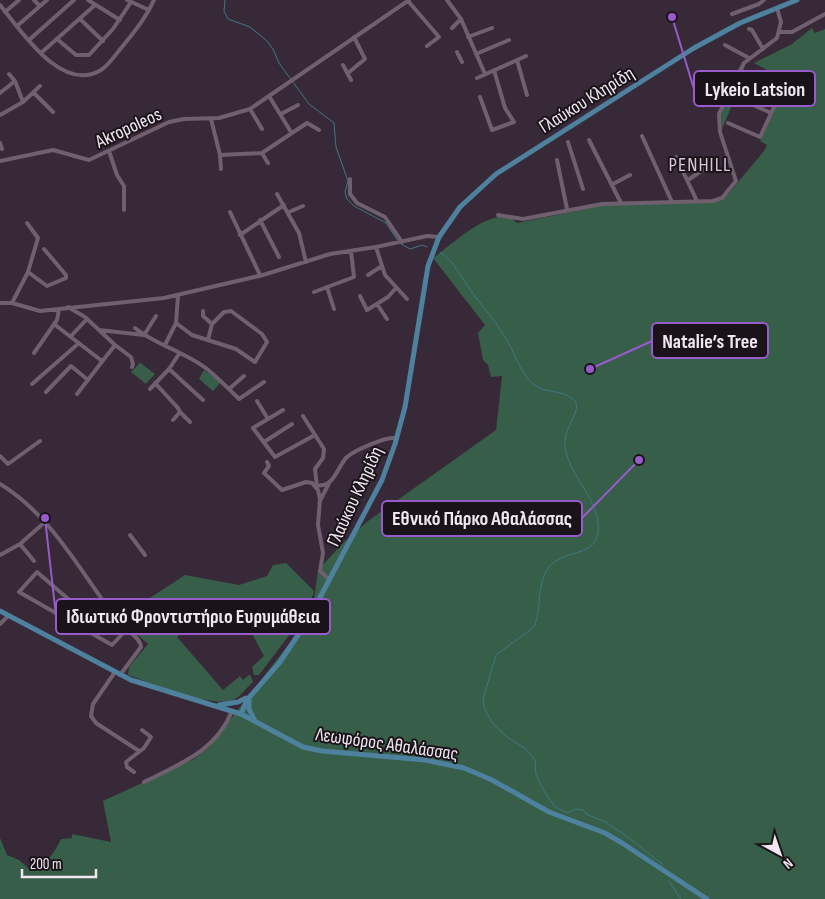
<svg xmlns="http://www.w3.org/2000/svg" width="825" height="899" viewBox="0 0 825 899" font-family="'Sofia Sans Condensed',sans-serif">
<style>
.green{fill:#375e48}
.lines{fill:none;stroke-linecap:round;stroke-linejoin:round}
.stream{stroke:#3d7886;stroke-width:1}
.minor{stroke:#6f5f6f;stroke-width:4}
.major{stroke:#4d819d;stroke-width:5}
.labels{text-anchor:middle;stroke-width:4;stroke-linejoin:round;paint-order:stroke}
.street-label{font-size:19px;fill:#f0e7f0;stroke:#1a141a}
.neighbourhood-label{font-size:20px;letter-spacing:1px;fill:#d9c7d9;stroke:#1a141a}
.leader{fill:none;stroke:#985bcb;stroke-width:2}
.callout-dot{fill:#985bcb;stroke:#1a141a;stroke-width:2}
.callout{fill:#1a141a;stroke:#985bcb;stroke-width:2}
.callout-label{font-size:20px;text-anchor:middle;font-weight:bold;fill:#f0e7f0}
</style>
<rect width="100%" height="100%" fill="#372937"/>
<!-- green -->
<path class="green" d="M812,28L815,33L825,29V899H0V838L7,855L19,860L32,871C47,864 54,853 61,839L72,838V834L111,842L103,801L194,759L209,747L312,614L318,570L344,542L368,521L496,430L502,376L491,377L488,365L483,360L478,333L485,325L433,258C450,246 497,200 517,223L604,205L720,201L729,193L764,151L767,145L760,141L778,100L785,104L793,84L754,63L792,44Z
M741,73L748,76L740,91H738L722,129L721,114Z
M139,362L155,374L146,384L131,372L139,364Z
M204,370L221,382L213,391L199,379Z
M286,563L314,591L313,595L296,626L259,675H254L252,667L264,656L251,632L231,608L210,607L177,637L223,690L240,676L243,680L250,674L253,682C247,687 240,697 233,700C211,708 151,684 128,675L129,667L148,644L121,620L127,613L185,575L239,585L267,576L273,565Z"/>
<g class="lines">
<!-- stream -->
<path class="stream" d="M225,0L224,11L228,19L250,27L266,40L273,49L279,63L309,104L334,123L336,147L348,181L345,192L347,199L354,206L386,223L398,241
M401,244L410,249L422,245L427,247
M440,252C453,260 462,278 471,291C482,306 495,320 505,337C514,351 518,367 529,380C542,396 563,387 576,402C580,415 562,429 565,448C570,474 591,492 597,517C606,561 565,546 548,568C536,585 542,609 534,627L496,655L483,699L485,710L493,724L508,738L525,748L535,760L536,775L544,791L555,807L568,813L575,809L583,810C589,818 599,818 607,823C627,836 645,850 663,865
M669,881L681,899"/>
<!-- minor -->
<path class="minor" d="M34,0L40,6
M88,0L120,20
M127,0L149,10
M447,0L461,19L485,74
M408,1L439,37L427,46
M0,5C21,31 62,94 101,70C109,65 115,55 122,47C134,32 146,18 154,0
M5,12L19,0
M732,14L759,4L764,0
M80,19L103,41
M17,26L47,0
M452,28L461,19
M749,29L752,30L763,49
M780,32H792L825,14
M468,37L492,28
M57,39L76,55H89L113,29L131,2
M29,40L74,0
M725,45L749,58
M457,52L462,62
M41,53L95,5
M476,54L509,40
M517,60L527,95
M343,65L351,80
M348,73L365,59L354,37
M9,74L15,81L23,102
M477,78L526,56
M0,93L15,81
M34,93L53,112
M269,96L291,132
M480,97L492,130L514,122L505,108L494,70
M738,98L771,113
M250,109L262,129
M281,114L298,105
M0,115L23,102L40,86
M211,119L220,155L221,169
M728,123L760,137L780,94L778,88L740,70
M642,136L672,202
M589,140L621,203
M568,142L583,189
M0,143L2,149
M109,151L117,175L124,186V210
M262,153L268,163
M220,155L262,153L307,123L319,130
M676,157L697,201
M557,160L567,209
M0,161L53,150L89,160L169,122L184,119L219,118L250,109L409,0
M350,179V194L357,203L385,217L402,242
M688,180L710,165
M613,184L630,175
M277,194L299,233L306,262
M230,212L260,275
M289,212L303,206
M498,215L523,219L602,204L713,201L722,198L736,181L720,132L719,114L744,63L777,38L781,22L777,8
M260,220L279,257
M240,235L284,205
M376,247L385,275L407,299
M28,272L47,286L66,278V275L44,249
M368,275L382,266
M327,287L334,309
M314,292L354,277L351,251
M360,296L367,310L388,297L396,288
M0,303H12L40,311L164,298L263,275L330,254L376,247L427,236L440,237
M12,303L28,272L38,238L27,223
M377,304L387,319
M68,307L85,317L115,345L131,357L133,364L132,367
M203,311V316L212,324L208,340
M176,323L192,335L236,349L255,362L267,342L262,334L231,311L224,312L212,324
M54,324L102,361
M135,328C156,345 185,352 207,369C218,378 229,389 239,399L264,382
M99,330L144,335L156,316
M71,336L87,319
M165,345L176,323L178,296
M34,353L57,320L59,309
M169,369L203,400
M155,383L178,408L180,412L173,420
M32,384L79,343
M150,389L169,369L179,354
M229,389L244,376
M46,392L71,366L88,380
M77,394L115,345
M257,401L268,419
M283,410L253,428L275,457L315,435
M180,412L190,422
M303,416L324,449L323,458L315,469L317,487
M264,442L292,424
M0,456L8,464L40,441
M267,462L269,466L264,473L282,490L306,482L312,483L318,490L320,499L318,525L323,553L320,571L330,580
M0,484C54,517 81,574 119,622C125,629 141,638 141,647L120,675
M314,485C335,489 336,468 347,457C355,450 387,436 397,438
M321,499L329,483
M130,535L145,555
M20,544L34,561
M0,555L20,544L45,522
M89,617L37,572L19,592L112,645L126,630
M0,624L8,616
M81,627L105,601
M115,672L93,704L91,716L96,723L139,751
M134,772L127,767L126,762L144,748L151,737L142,730
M144,782C180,764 216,751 232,711"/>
<!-- major -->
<path class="major" d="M0,611L131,680L241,714L303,747L322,751L425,760L464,768L492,780L549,812L605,833L622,843L707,899
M249,699V709L254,719
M219,705L238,702L246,698
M241,714L247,700L280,662L308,620L382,480L395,444L405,407L428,266L439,237L460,207L496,174L694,48L740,23L797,0"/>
</g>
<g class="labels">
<!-- street labels -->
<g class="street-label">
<text transform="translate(586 99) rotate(-32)" y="7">Γλαύκου Κληρίδη</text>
<text transform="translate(128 127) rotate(-25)" y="7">Akropoleos</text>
<text transform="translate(354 496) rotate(-65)" y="7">Γλαύκου Κληρίδη</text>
<text transform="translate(387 743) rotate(8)" y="7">Λεωφόρος Αθαλάσσας</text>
</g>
<!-- neighbourhood labels -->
<g class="neighbourhood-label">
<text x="700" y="171">PENHILL</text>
</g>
</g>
<!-- callouts -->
<path class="leader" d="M672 17L694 89M590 369L652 341M639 460L582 518M45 518L56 616"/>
<g class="callout-dot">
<circle cx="672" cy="17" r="5"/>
<circle cx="590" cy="369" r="5"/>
<circle cx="639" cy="460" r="5"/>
<circle cx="45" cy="518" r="5"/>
</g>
<g class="callout">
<rect x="694" y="71" width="121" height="35" rx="5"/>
<rect x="652" y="323" width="116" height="35" rx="5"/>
<rect x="382" y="501" width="200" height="35" rx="5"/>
<rect x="56" y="599" width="274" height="35" rx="5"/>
</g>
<g class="callout-label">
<text x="755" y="96">Lykeio Latsion</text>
<text x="710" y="348">Natalie’s Tree</text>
<text x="482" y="525">Εθνικό Πάρκο Αθαλάσσας</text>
<text x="193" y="623">Ιδιωτικό Φροντιστήριο Ευρυμάθεια</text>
</g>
<!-- north arrow -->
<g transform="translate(780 854) rotate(140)" stroke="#1a141a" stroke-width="4" paint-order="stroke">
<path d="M0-4L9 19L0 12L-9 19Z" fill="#f0e7f0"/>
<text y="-8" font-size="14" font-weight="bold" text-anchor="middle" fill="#f0e7f0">N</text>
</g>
<!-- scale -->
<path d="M22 869v8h74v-8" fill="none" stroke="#f0e7f0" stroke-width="2.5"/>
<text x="30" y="869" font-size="15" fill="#f0e7f0" stroke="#1a141a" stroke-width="4" paint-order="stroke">200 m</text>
</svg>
